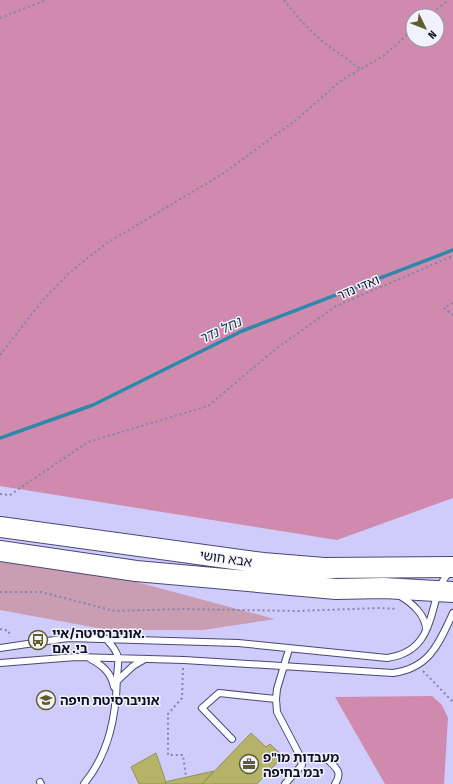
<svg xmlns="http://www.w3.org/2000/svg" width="453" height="784" viewBox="0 0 453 784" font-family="'Fira Sans Condensed','Noto Sans Hebrew',sans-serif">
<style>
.green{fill:#c99db2}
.forest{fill:#d08aae;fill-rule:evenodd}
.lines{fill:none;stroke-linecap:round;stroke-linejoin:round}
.stream{stroke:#2e88aa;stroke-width:3.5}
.building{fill:#b4b368;stroke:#939257}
.lane-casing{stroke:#4c4677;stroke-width:8}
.primary-casing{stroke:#4c4677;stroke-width:22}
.path{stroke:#8784a9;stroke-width:2;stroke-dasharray:2 3;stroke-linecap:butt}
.lane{stroke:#fff;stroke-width:6}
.primary{stroke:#fff;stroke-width:20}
.labels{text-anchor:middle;stroke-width:3;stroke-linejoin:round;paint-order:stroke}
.street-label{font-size:13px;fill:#100e22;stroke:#f2f2fe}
.poi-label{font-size:13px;font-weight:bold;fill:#100e22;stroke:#f2f2fe;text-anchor:start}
.water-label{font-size:14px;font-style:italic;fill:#1b4251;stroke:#f2f2fe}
</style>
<rect width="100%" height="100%" fill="#cfccfb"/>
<!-- green -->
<path class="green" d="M0,555L103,573L275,619L203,630H108L0,610Z"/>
<!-- forest -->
<path class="forest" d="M0,0H453V498L337,540L0,486ZM413,16H437V40H413Z
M432,696L442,705L448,718L444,784H385L335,697Z"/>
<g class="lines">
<!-- stream -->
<path class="stream" d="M0,438L93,405L242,331L453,250"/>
</g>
<!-- building -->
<path class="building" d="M251,733L266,747L270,744L283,756L257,784H202Z
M156,753L164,776L166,784H139L131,767Z
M214,771L202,784H166L165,782Z"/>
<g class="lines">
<!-- lane casing -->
<g class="lane-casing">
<path id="lane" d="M400,596C412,603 426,615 426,630
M0,648L68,638L238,643L387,658C423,653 428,629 436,599C439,589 442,579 450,572
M89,658C102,665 111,672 114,687
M0,663L76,657L184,660L393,673C430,668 439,643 453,613
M117,681L133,666L145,659
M232,739L202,708L219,693L276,699
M328,760C336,768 343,772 335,784
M40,782L41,784
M84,784C109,753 116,717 117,678C117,672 119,663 118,657C116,650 111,644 106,639
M285,784L302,765L299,754L277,712L276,699L277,689L289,649"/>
</g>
<!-- primary casing -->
<g class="primary-casing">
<path id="primary" d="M0,527L263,563L324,568L453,567
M0,551L136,571L336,589L384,588L453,592"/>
</g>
<!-- path -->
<path class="path" d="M284,0L302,22L323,42L361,69
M429,16L448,0
M0,18L46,0
M453,303L444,308L453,315
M0,355L42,301L70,272L107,243L224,173L296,120L342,80L383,56L413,30
M0,494L10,495L88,442L208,406L277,348L336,306L453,256
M0,592H41L115,611L184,609L297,611L379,608L397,609
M0,629L9,631V637
M183,668L182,698L168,714V755H183L186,777
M423,671L453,702"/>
<!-- lane -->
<use href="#lane" class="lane"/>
<!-- primary -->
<use href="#primary" class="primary"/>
</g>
<!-- icons -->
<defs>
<g id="bus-ring" transform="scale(1)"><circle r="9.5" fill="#f2f2fe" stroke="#5f5e2b" stroke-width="1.5"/><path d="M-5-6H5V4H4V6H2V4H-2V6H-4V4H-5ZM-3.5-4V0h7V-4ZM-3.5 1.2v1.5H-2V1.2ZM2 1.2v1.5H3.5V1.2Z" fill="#5f5e2b"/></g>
<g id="university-ring" transform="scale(1)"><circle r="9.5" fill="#f2f2fe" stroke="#5f5e2b" stroke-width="1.5"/><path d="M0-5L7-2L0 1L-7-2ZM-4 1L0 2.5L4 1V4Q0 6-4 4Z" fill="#5f5e2b"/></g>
<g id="office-ring" transform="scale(1)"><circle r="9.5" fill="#f2f2fe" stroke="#5f5e2b" stroke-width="1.5"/><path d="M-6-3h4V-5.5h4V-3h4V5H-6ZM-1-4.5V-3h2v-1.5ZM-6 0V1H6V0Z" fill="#5f5e2b"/></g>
</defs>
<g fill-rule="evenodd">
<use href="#bus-ring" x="38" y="640"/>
<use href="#university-ring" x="46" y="700"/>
<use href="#office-ring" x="249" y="764"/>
</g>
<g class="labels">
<!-- street labels -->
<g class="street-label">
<text transform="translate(358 287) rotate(-23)" y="5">ואדי נדר</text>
<text transform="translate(226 558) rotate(8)" y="5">אבא חושי</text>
</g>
<!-- poi labels -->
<g class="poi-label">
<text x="52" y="638">אוניברסיטה/איי.<tspan x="52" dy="15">בי. אם</tspan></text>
<text x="60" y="705">אוניברסיטת חיפה</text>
<text x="263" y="762">מעבדות מו"פ<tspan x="263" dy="15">יבמ בחיפה</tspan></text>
</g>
<!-- water labels -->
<g class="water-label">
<text transform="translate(220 330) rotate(-25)" y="5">נחל נדר</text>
</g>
</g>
<!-- north arrow -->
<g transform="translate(425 28) rotate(133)"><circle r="19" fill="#f2f2fe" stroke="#9897a6"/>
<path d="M0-3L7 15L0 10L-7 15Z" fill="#5f5e2b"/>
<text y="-6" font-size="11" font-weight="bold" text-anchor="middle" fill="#100e22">N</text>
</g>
</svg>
